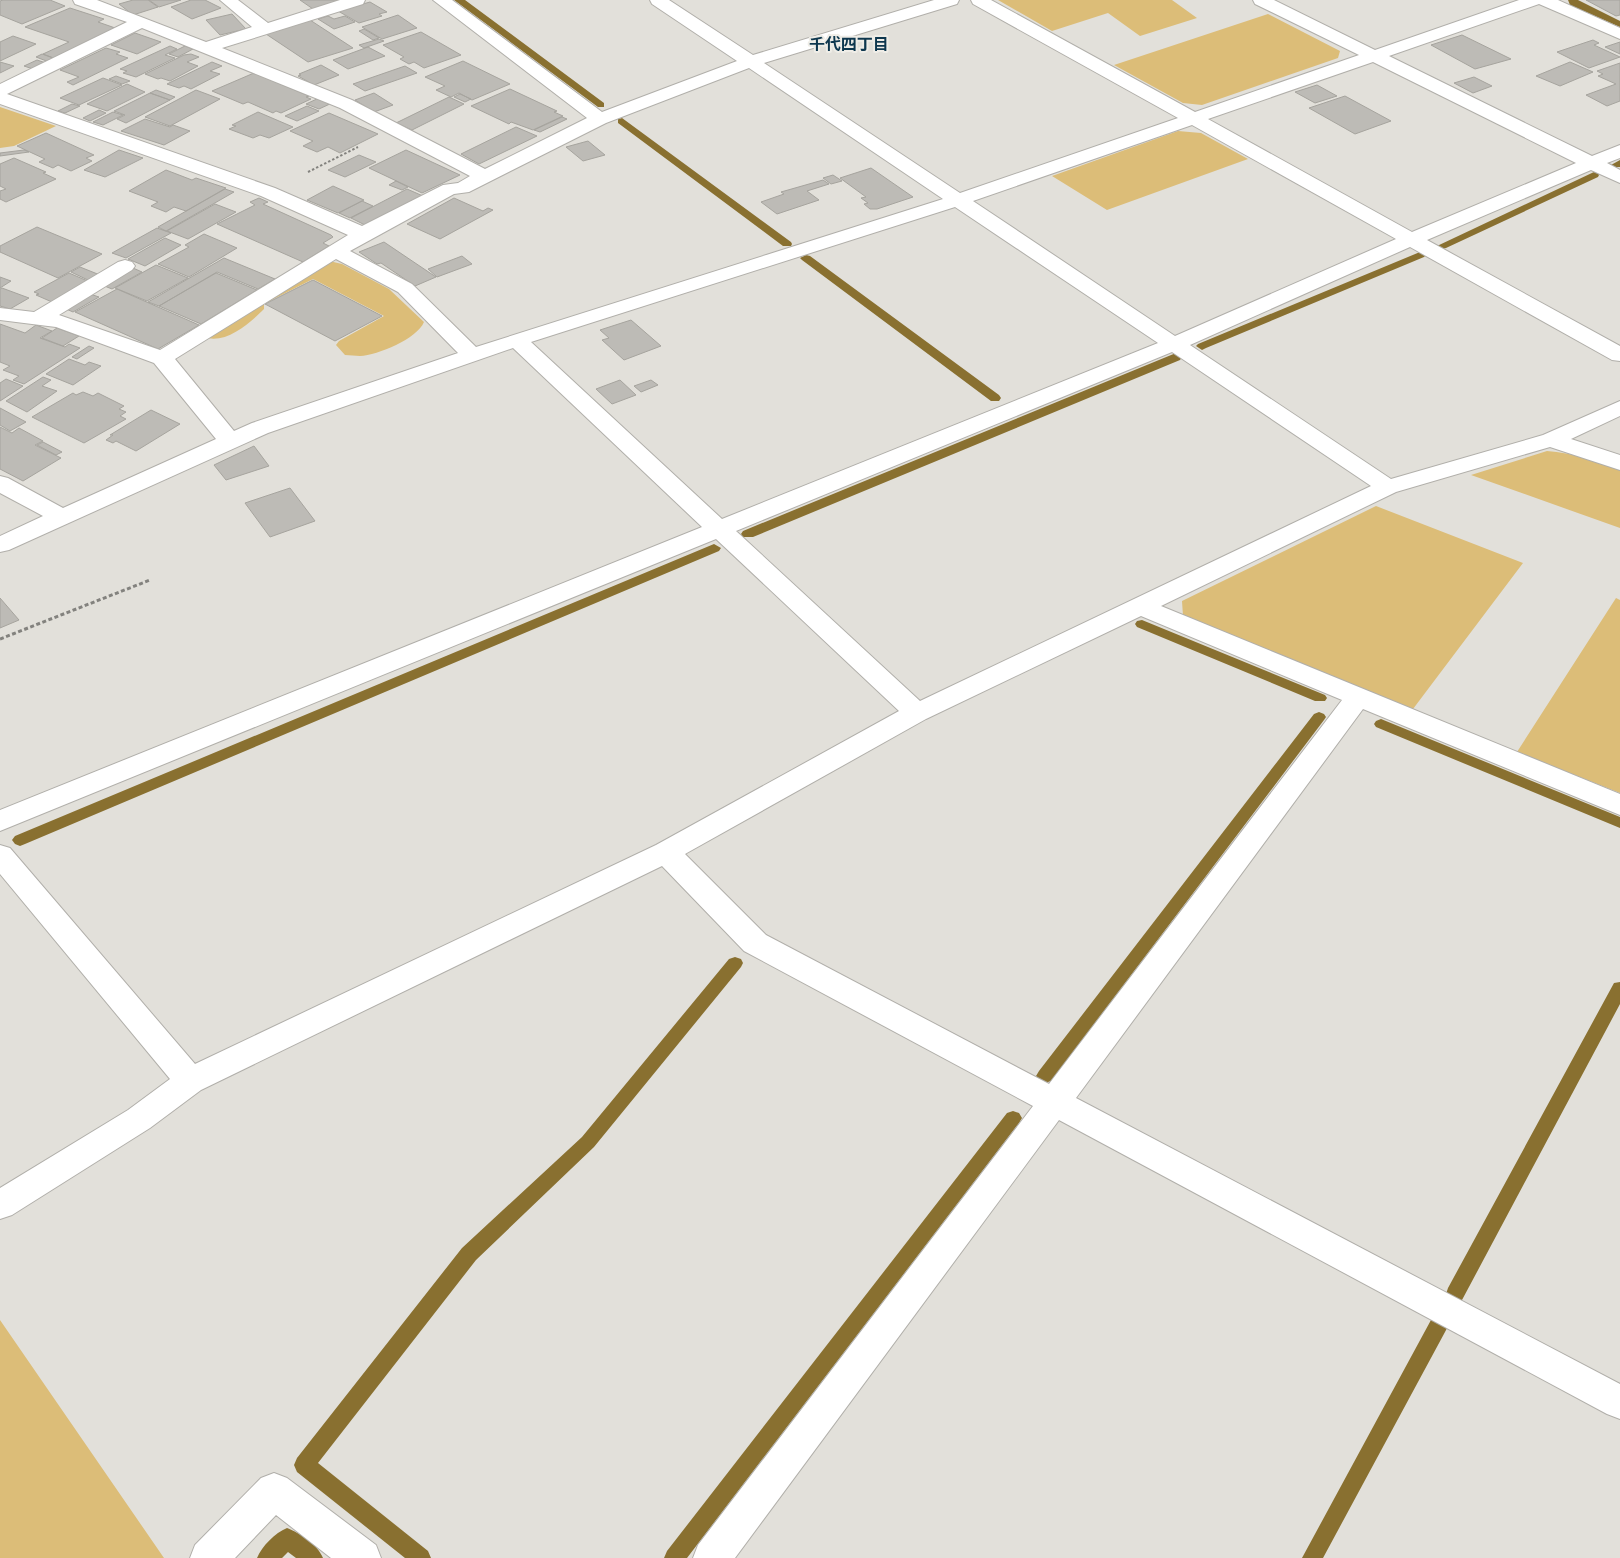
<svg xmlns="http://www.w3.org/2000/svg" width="1620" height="1558" viewBox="0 0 1620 1558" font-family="'Noto Sans','Noto Sans JP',sans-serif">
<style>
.green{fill:#dcbd78}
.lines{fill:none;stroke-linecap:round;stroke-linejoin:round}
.stream{fill:#897030;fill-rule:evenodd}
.building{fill:#bdbbb6;stroke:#a6a49e}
.minor-casing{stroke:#b1afaa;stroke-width:2}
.path-far1{stroke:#83827e;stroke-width:2;stroke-dasharray:2.5 2;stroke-linecap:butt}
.path{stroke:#83827e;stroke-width:3;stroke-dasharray:4 2.5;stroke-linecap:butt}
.minor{fill:#fff;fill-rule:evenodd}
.labels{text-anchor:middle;stroke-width:4;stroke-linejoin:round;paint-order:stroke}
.far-neighbourhood-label{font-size:16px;font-weight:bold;fill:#0e374e;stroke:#efede7}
</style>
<rect width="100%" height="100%" fill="#e2e0da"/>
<!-- green -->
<path class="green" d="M998,0H1172L1197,18L1140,36L1108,13L1052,31Z
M1268,14L1340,51L1338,58L1202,105L1183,103L1114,65Z
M0,107L56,126L14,146L0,148Z
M1178,131L1201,133L1248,159L1107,210L1052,176Z
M329,261L342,264L389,289L424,322C417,339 378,355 360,356C355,356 350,355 345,355L336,345L339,341L384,316L313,279L264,304V309C250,323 225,345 204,337Z
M1547,451C1573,453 1596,460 1620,469V528L1471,475Z
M1376,506L1523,563L1413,709L1183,616L1182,601Z
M1616,598L1620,600V793L1517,752Z
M0,1320L164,1558H0Z"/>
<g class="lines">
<!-- stream -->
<path class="stream" d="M454,0H465L604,103V107H598Z
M1568,0H1578L1620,21V27L1570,5Z
M622,118L791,242L792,244L791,246H783L618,123V119Z
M1620,160V167H1612L1611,165Z
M1594,172L1598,173L1599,175L1598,177L1446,248L1442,249L1437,246Z
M1420,252L1426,255L1424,257L1206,348L1202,350L1196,346L1198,344Z
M806,255L810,256L999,395L1001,398L999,401H991L802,260L800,258Z
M1176,353L1180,354L1182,357L1180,360L753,537H743L741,534L743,531Z
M714,544L721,548L719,551L25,844L20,846L15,844L12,840L15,836Z
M1142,620L1325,695L1327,698L1325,701H1315L1137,627L1135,624L1137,621Z
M1319,712L1324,714L1326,717L1324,720L1051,1081L1045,1083L1039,1081L1036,1076L1039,1071L1314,714Z
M1381,719L1620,817V828L1376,727L1374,724L1376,721Z
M735,957L741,959L743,963L741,967L594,1147L476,1260L318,1463L428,1551L431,1558H405L297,1472L294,1465L297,1458L462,1248L582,1137L729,959Z
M1620,982V1004L1462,1300L1455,1302L1448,1300L1446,1294L1448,1288L1614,983Z
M1013,1111L1019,1113L1022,1118L1019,1123L687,1558H664L667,1551L1007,1113Z
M1438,1317L1445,1320L1448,1326L1445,1332L1323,1558H1302L1431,1320Z
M287,1528C300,1533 318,1545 323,1558H296L288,1552L282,1558H257C262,1546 275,1533 287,1528Z"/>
</g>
<!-- building -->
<path class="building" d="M3,0H50L65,6L22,24L0,15V1Z
M133,0H148L158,7L133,15L119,4Z
M149,0H181L159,7Z
M191,0H205L221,8L192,19L171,7Z
M300,0H344L313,9Z
M1586,0H1620V15L1616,16Z
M370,2L387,12L379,14L382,16L359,23L338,11Z
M70,8L104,19L98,22L118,29L56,59L43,54L69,42L25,27Z
M232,14L246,29L220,35L206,20Z
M398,15L417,28L382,39L362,27Z
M328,16L334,19L345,16L355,22L334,29L318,19Z
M310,20L353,48L308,62L266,34Z
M364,29L379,38L373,40L359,31Z
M421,32L461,55L424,68L414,62L409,64L400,59L404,57L383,45Z
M135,33L161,42L137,54L111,45Z
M1462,35L1511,59L1475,69L1431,45Z
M13,36L36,44L0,61V42Z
M379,39L384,41L364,48L359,45Z
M1593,40L1599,43L1594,45L1620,57L1589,68L1557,52Z
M1620,42V54L1605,47Z
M170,46L177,49L165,55L175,58L136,77L123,73L127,71L120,69Z
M185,46L193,49L178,57L169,54Z
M368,47L385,56L348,69L333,60Z
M106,48L120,52L116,54L128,58L73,85L67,82L79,77L60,70Z
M42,54L56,59L49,62L36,57Z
M191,54L199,57L187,62L198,66L170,81L161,78L158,79L145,74L184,55Z
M37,60L46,63L33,69L24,66Z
M463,61L510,84L472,100L459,93L451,97L436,90L445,86L425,77Z
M0,62L14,66L0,73Z
M212,62L222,66L210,71L220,74L191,89L184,86L179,88L167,84Z
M1570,62L1593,72L1560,86L1536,76Z
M1620,63V101L1607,106L1586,95L1616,84L1598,76L1603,74L1597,71Z
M321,65L339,75L314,85L298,76L301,75L299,74Z
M405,66L417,73L365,91L353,84Z
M254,73L309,96L306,97L311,99L281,113L276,111L273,113L248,102L243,104L212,91Z
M116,76L130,81L122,84L109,79Z
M1474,77L1492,86L1473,93L1454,83Z
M103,78L122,85L79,105L60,98Z
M127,84L145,92L107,111L87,104Z
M1317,85L1337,96L1315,103L1295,92Z
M510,89L557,111L554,112L563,116L533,130L511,122L509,124L471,106Z
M156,90L175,97L170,100L150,93Z
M196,90L220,99L170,126L145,117Z
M150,93L170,100L126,123L117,119L125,115L114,111Z
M374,93L393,105L374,112L355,100Z
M460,94L471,99L465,102L454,97Z
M1345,96L1391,121L1355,134L1309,108Z
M449,97L464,104L412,130L396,123Z
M319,98L332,103L319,109L306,104Z
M72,104L80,106L65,113L58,111Z
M307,106L319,111L297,121L285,116Z
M99,110L106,113L90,121L83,118Z
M113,112L123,115L103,125L93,122Z
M258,112L293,127L269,138L260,135L253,138L229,129L236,126L232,125Z
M329,113L378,134L340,153L328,147L317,152L303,146L313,141L290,131Z
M562,117L567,119L540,132L534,130Z
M145,119L170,127L173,125L190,131L164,145L121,131Z
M516,127L537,136L479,164L461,154Z
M46,133L94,155L86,158L92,161L71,171L58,165L53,168L39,162L45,159L17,146Z
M588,141L605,155L583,161L566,147Z
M24,150L29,152L0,156V153Z
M119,150L143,158L105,177L84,170Z
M406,150L460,175L422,193L369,168Z
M359,155L376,162L345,177L328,170Z
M14,158L46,172L43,173L56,179L6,202L0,199V191L6,189L0,186V164Z
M871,168L913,197L877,209H870L864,204L868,203L861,198L866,197L840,178Z
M166,170L192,180L196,178L226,188L186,211L174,207L166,212L151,206L158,202L129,191Z
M833,175L842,181L831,184L823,178Z
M823,180L829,184L807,191L819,200L777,214L761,202L784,194L781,192Z
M396,181L408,187L402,190L389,185Z
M333,186L364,200L338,213L307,200Z
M225,189L234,192L166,231L158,227Z
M407,189L423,196L367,226L351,218Z
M259,198L268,202L263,204L331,235L333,237L323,243L329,246L303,262L217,224L255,205L250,202Z
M454,198L483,211L488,208L493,210L440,239L407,224Z
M362,201L373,206L350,218L339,213Z
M215,204L236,212L188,239L167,231Z
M37,227L102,254L58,278L0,252V246Z
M157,228L171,233L126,258L112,253Z
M204,234L237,248L189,277L158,264L189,247L185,245Z
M165,238L181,245L145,266L128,259Z
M384,242L436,277L415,286L381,263L377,264L359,252Z
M462,256L472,264L437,277L428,269Z
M224,258L275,279L258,289L217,272L159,306L148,302Z
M156,265L188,278L147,301L115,288Z
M80,267L100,275L90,281L71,272Z
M133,268L142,272L112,289L102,285Z
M69,273L90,282L52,302L36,295L39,294L34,292Z
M216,273L257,290L201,324L159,306Z
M0,277L11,281L0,288Z
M313,280L382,316L335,341L265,304Z
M2,288L29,298L10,309L0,306V289Z
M117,289L199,325L158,349L75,312Z
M90,294L99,297L73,312L64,308Z
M631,320L661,346L624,360L602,340L609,338L600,330Z
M0,324L25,333L36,325L52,331L40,338L65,347L69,344L80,348L24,384L13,380L19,376L3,370L10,366L0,362Z
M57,328L79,336L63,346L42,338Z
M89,346L94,348L77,359L72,357Z
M69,359L85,365L89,362L101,366L73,385L46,374Z
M43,377L51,380L42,386L57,391L27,412L6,401Z
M6,379L23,386L0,401V383Z
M620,380L636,395L612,404L596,389Z
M651,380L658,385L641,392L634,386Z
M83,392L93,396L98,393L124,406L119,409L126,412L120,416L126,419L84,443L32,417L73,393L76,395Z
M0,408L26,422L10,431L0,425Z
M151,410L180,424L136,451L116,441L113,443L106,440L113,435H110Z
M0,427L12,433L19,428L43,441L35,445L61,458L23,481L0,469Z
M43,442L62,452L56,455L37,445Z
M254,446L269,466L226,480L214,465Z
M290,488L315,521L270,537L245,503Z
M0,598L19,620L0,628Z"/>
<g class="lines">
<!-- minor casing -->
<g class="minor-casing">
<path id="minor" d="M73,0H97L206,42L252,27L220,0H238L268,23L340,0H365L363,4L222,48L352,100L485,169L587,118L433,0H452L602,112L737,61L652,4L650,0H669L753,55L934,0H959L957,4L764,63L960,193L1178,118L973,4L971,0H991L1195,112L1359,55L1255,4L1253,0H1274L1375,50L1519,0H1558L1620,28V39L1539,4L1389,56L1592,156L1620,145V158L1607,163L1620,170V183L1591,170L1427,240L1620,346V361L1612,360L1410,247L1190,345L1391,479L1543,435L1620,401V416L1571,439L1620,455V470L1550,447L1396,492L1161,606L1620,794V815L1363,709L1076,1098L1620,1384V1419L1607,1414L1059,1120L735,1558H693L698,1545L1033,1106L744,951L662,866L201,1090L150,1128L12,1215L0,1219V1188L128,1110L170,1079L0,874V845L10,848L195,1064L656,845L899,711L716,539L0,831V810L702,527L513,348L268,433L9,550L0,552V536L43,516L0,493V476L8,478L63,508L216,439L154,363L56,327L0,320V308L34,312L118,262L125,260L132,262L135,266L132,270L59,315L160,350L348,235L261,196L0,104V84L127,22L75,4ZM142,28L340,108L470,176L458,183L443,185L362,226L275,188L7,94ZM1373,62L1576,163L1412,232L1208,119ZM749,68L943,199L476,347L412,284L350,251L454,194L469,192L606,123ZM1192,125L1396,239L1175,336L973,201ZM955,207L1158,343L722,519L531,342ZM336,259L398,292L458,353L252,423L234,431L175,359ZM1172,352L1371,486L920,701L736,531ZM1141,616L1342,700L1049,1084L766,935L685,854L926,719Z
M274,1473L287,1478L376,1545L381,1558H331L276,1515L235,1558H190L195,1545L261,1478Z"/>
</g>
<!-- path-far1 -->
<path class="path-far1" d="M308,172L358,147"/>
<!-- path -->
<path class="path" d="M0,639L150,580"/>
<!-- minor -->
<use href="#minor" class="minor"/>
</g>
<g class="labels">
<!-- far-neighbourhood labels -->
<g class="far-neighbourhood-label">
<text x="849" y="50">千代四丁目</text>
</g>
</g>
</svg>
